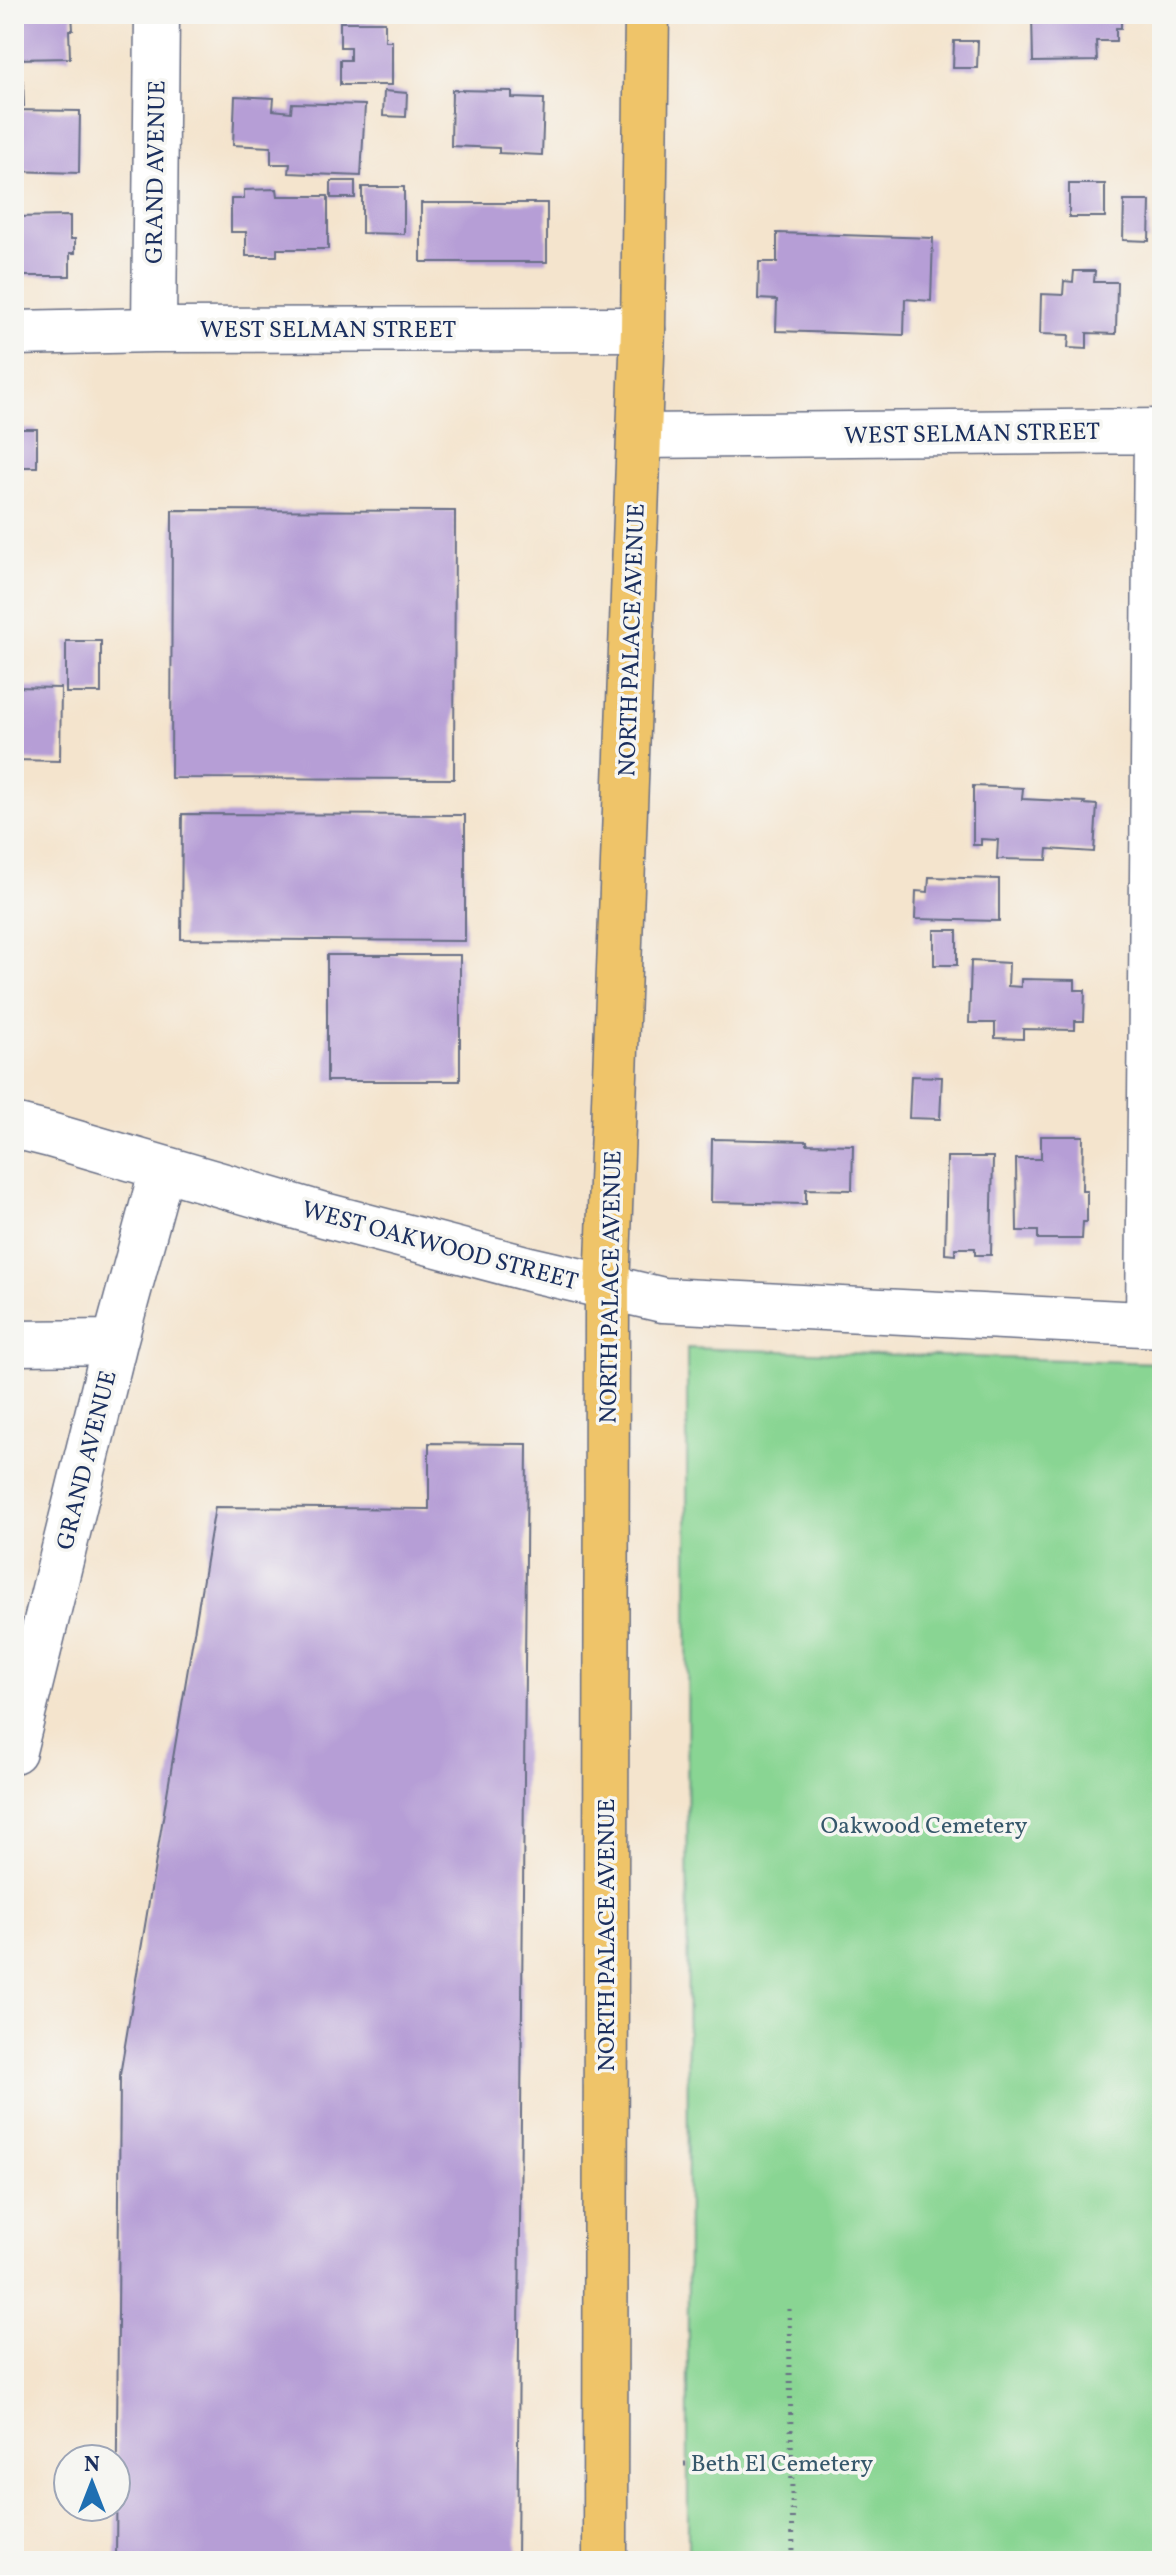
<svg xmlns="http://www.w3.org/2000/svg" width="1176" height="2575" viewBox="0 0 1176 2575" font-family="Vollkorn,serif">
<style>
.green{fill:#89d593;stroke:#528278;stroke-width:2}
.building{fill:#b69ed6}
.lines{fill:none;stroke-linecap:round;stroke-linejoin:round}
.minor-casing{stroke:#676e85;stroke-width:47}
.major-casing{stroke:#676e85;stroke-width:47}
.path{stroke:#676e85;stroke-width:5;stroke-dasharray:2 6;stroke-linecap:butt}
.minor{stroke:#fff;stroke-width:44}
.major{stroke:#efc469;stroke-width:44}
.labels{text-anchor:middle;stroke-width:7;stroke-linejoin:round;paint-order:stroke}
.street-label{font-size:24px;fill:#1b2f5e;stroke:#f6f6f2}
.park-label{font-size:24px;fill:#36586b;stroke:#f6f6f2}
</style>
<rect width="100%" height="100%" fill="#f6f6f2"/>
<filter id="ink" filterUnits="userSpaceOnUse"><feTurbulence type="fractalNoise" baseFrequency=".0125" numOctaves="2"/><feDisplacementMap in="SourceGraphic" scale="16" xChannelSelector="R" yChannelSelector="G"/><feConvolveMatrix kernelMatrix="1 2 1 2 8 2 1 2 1" color-interpolation-filters="sRGB"/></filter>
<filter id="wash" filterUnits="userSpaceOnUse"><feTurbulence type="fractalNoise" baseFrequency=".006" numOctaves="4" result="noise"/><feDisplacementMap in="SourceGraphic" scale="32" xChannelSelector="R" yChannelSelector="G"/><feGaussianBlur stdDeviation="1.8" result="paint"/><feColorMatrix in="noise" values="0 0 0 0 0 0 0 0 0 0 0 0 0 0 0 0 0 1.4 0 .05"/><feComposite in="paint" operator="in"/></filter>
<g filter="url(#wash)">
<rect width="100%" height="100%" fill="#f4e4cd"/>
<!-- green -->
<path class="green" d="M687,1348L1162,1363V2561H688Z"/>
<g id="blocks">
<!-- building -->
<path class="building" d="M14,14H72L73,30H69L70,58L14,59Z
M1032,14H1117L1121,15V28H1116V41H1096L1097,61L1033,62Z
M340,22H385V41H392V85H340V60H350V47H340Z
M954,41H978L977,68H953Z
M14,81H23L24,106H14Z
M452,90L512,91V98L544,99L542,155L499,153V148L451,146Z
M384,91L407,93L406,117L383,116Z
M235,96L274,98L273,110L291,112L292,103L365,105L361,176L289,173L290,164H271V147L233,145Z
M14,110L80,111L79,173L14,171Z
M331,181H355V198H331Z
M1069,184H1105V217H1069Z
M362,187H404V234L362,233Z
M277,189L278,196H328V249H277V256H246V232H231V199H244V190Z
M1124,201H1150L1149,241L1123,240Z
M421,203H547V262H421Z
M70,216V239H75V253H70V276H14V217Z
M777,233L933,238L931,301L905,299L904,335L776,331L777,300L758,299L759,262H777Z
M1074,271H1095L1094,282H1117L1116,334L1087,333V349L1068,348L1069,335L1040,334L1041,294L1063,295L1064,281L1073,282Z
M14,429H37V467H14Z
M172,510L455,511L454,779L171,778Z
M66,641H101V693H66Z
M14,687L61,688L60,761L14,760Z
M973,786L1023,788L1022,799L1085,802L1084,804L1097,805L1094,852L1048,849L1047,860L997,859L998,840L981,839V845H973Z
M182,814L465,815V941L181,939Z
M929,877L999,879V921L915,919L916,891L928,892Z
M934,930H957V965H934Z
M327,955H460V1081H327Z
M971,961L1009,963L1008,986L1021,987V979L1075,980V990H1085L1084,1021H1075V1030L1023,1029V1039L995,1038V1023H969Z
M911,1076L942,1077L940,1119L909,1118Z
M1041,1136H1083L1082,1191H1087V1222H1083L1082,1239H1038V1231H1017L1016,1159H1041Z
M712,1139L807,1141V1144L853,1145L852,1190L806,1189V1204L711,1202Z
M947,1157H993L991,1255H975V1248H955V1255L945,1254Z
M429,1443L527,1444L517,2561H116L120,2075L215,1507L429,1509Z"/>
</g>
</g>
<g filter="url(#ink)">
<use href="#blocks" fill-opacity="0" stroke="#676e85" stroke-width="2"/>
<g class="lines">
<!-- minor casing -->
<g class="minor-casing">
<path id="minor" d="M154,330L157,14
M14,333L154,330L643,329
M639,436L1162,431
M14,1126L50,1135L324,1215L529,1269L663,1300L1162,1325
M1148,1324L1156,431
M14,1343L115,1342
M14,1751L115,1342L162,1169"/>
</g>
<!-- major casing -->
<g class="major-casing">
<path id="major" d="M605,2561L607,1289L643,329L647,14"/>
</g>
<!-- path -->
<path class="path" d="M789,2309L793,2555
M684,2464L791,2460"/>
<!-- minor -->
<use href="#minor" class="minor"/>
<!-- major -->
<use href="#major" class="major"/>
</g>
</g>
<g class="labels">
<!-- street labels -->
<g class="street-label">
<text transform="translate(155 172) rotate(-89)" y="8">GRAND AVENUE</text>
<text x="328" y="337">WEST SELMAN STREET</text>
<text transform="translate(972 433) rotate(-1)" y="8">WEST SELMAN STREET</text>
<text transform="translate(631 640) rotate(-88)" y="8">NORTH PALACE AVENUE</text>
<text transform="translate(440 1245) rotate(15)" y="8">WEST OAKWOOD STREET</text>
<text transform="translate(610 1287) rotate(-89)" y="8">NORTH PALACE AVENUE</text>
<text transform="translate(86 1460) rotate(-76)" y="8">GRAND AVENUE</text>
<text transform="translate(606 1935) rotate(-90)" y="8">NORTH PALACE AVENUE</text>
</g>
<!-- park labels -->
<g class="park-label">
<text x="924" y="1833">Oakwood Cemetery</text>
<text x="782" y="2471">Beth El Cemetery</text>
</g>
</g>
<!-- margin -->
<rect width="1176" height="2575" fill="none" stroke="#f6f6f2" stroke-width="48"/>
<!-- north arrow -->
<g transform="translate(92 2483)"><circle r="38" fill="#f6f6f2" stroke="#9ea6b7" stroke-width="2"/>
<path d="M0-6L14 30L0 20L-14 30Z" fill="#1f6fb2"/>
<text y="-12" font-size="22" font-weight="bold" text-anchor="middle" fill="#1b2f5e">N</text>
</g>
</svg>
